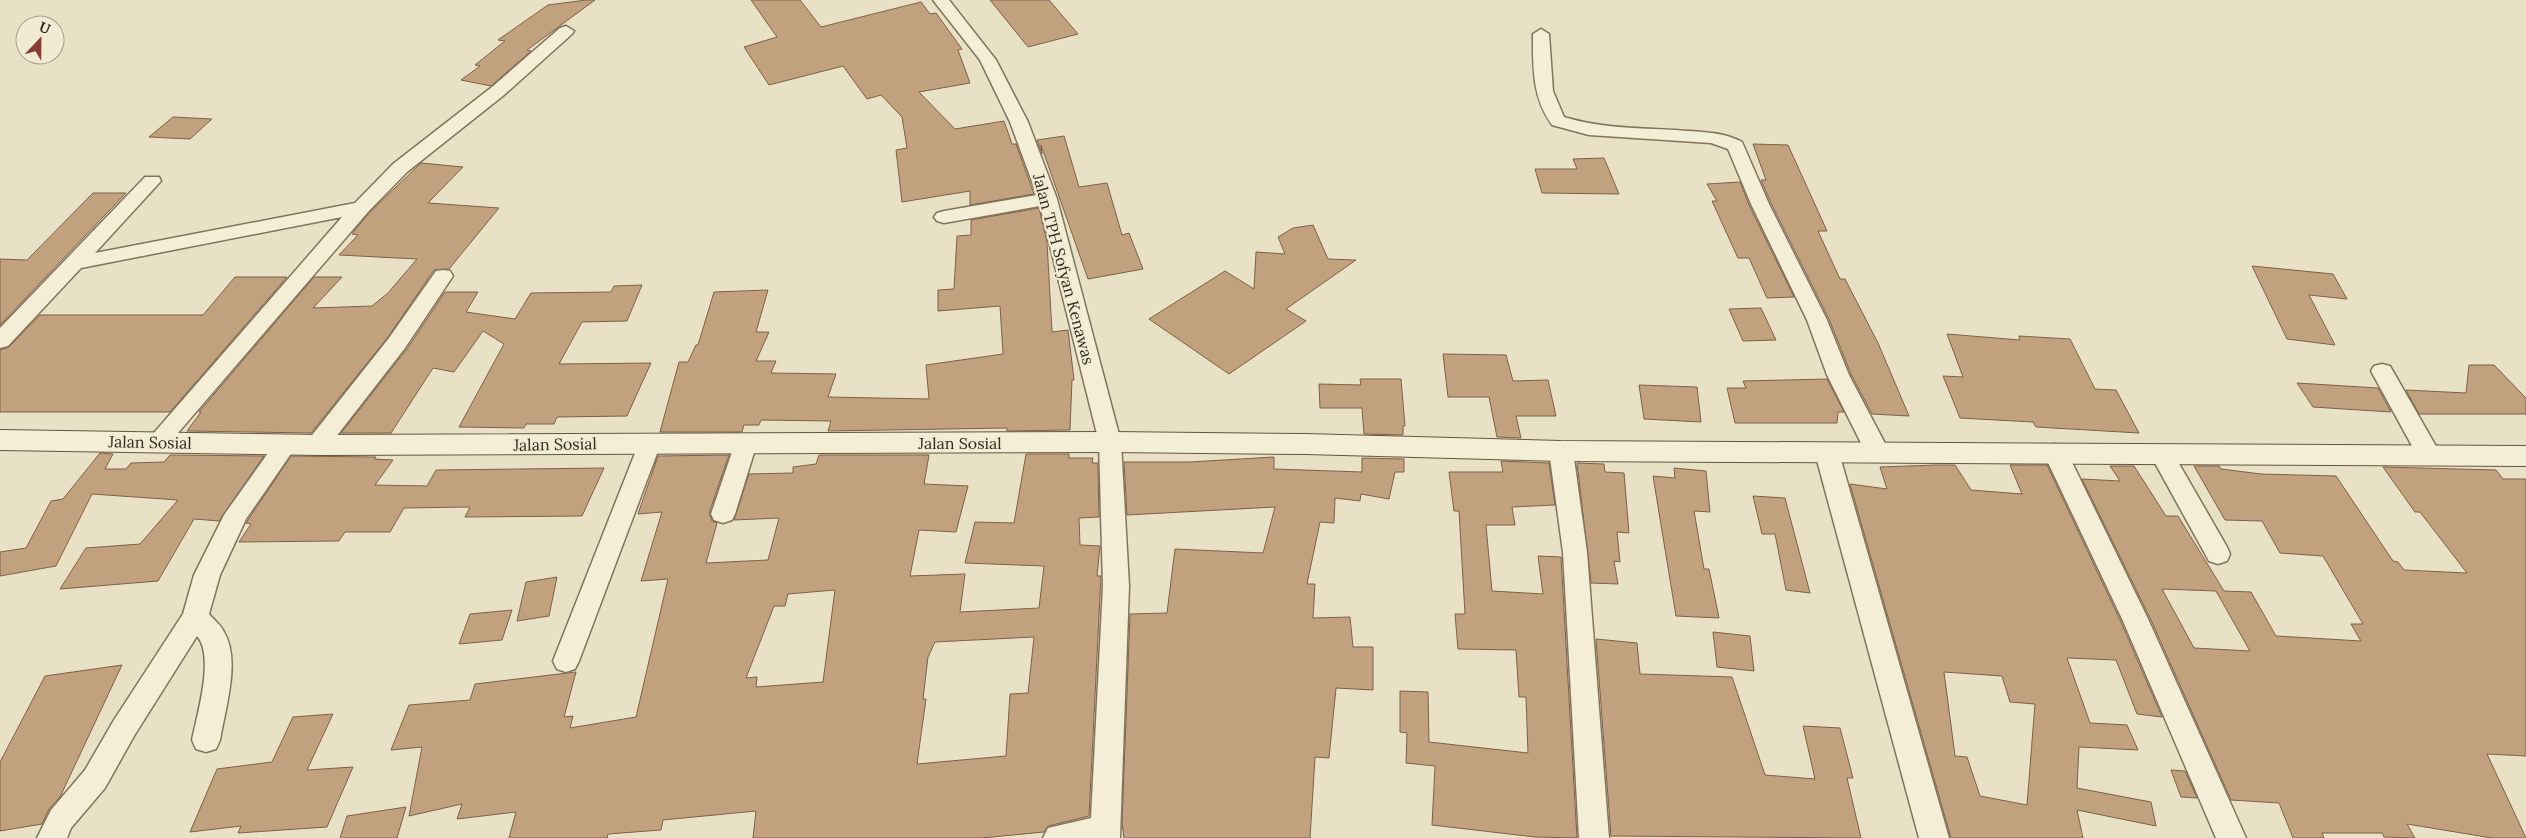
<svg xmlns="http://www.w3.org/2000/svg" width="2526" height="838" viewBox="0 0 2526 838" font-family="Lora,serif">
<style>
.building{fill:#c2a17f;stroke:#7d6146;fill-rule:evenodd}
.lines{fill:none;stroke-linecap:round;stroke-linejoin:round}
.street-casing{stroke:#81745d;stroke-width:3}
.secondary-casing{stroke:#635540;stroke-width:2}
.street{fill:#f4eed7;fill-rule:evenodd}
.secondary{fill:#f4eed7;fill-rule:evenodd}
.labels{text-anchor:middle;stroke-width:4.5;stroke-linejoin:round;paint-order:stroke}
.street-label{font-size:16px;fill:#332b1f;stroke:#f1ebd3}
</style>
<rect width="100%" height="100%" fill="#e8e1c5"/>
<!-- building -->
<path class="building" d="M586,0H595L527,50L531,51L491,86L461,80L480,66L475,65L505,41L498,40L548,5Z
M751,0H800L821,27L921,2L930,14L936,13L962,49L958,50L970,83L919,92L955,129L1004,121L1012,144H1016L1034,194L970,205V191L902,202L896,150L907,148L902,117L881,95L867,99L843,66L769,85L744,47L777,37Z
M990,0H1049L1078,34L1028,47Z
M173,117L212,119L190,139L149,137Z
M1064,136L1079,187L1107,183L1122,235L1129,233L1143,269L1088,279L1041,145L1042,154L1037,140Z
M1753,144L1788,145L1827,231H1818L1840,279H1845L1878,343L1909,416L1872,414L1851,374L1829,319L1771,203L1761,180H1766Z
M1604,158L1619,194L1542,193L1535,169H1577L1573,159Z
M421,163L463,167L428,203L499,208L449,269L434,270L388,337L311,433L187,431L201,412H199L314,277H342L313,308L372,306L388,293L417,259L339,255L358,235L352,234L369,213Z
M1740,182L1749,205L1794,297L1767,298L1749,258H1738L1712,201H1717L1707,184Z
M93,193H126L0,325V259L27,260Z
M1039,208L1047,242L1052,332L1068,330L1074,380H1072L1070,430L1007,431V428L828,431L831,421L761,420L759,425H744L742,432H660L679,362H688L696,345H698L714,292L768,290L756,332H769L756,361H776L771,373L836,374L828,397L929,399L926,365L1003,354L1000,306L938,311V290L954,289L957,236L971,235V220Z
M1313,225L1328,259L1356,260L1286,309L1306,321L1229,374L1149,319L1225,271L1254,289L1256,252L1285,254L1278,237L1293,228Z
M2252,266L2333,274L2347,299L2309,295L2335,345L2287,339Z
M235,277H287L170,412H0V350L9,347L40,315H203Z
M642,285L627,321L582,322L559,364L651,363L627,416L557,417L554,424H526L524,428L459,427L504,344L483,331L454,372L433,368L391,433H341L407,349L445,292H478L466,312L515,319L531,293L611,292L614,286Z
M1761,308L1776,340L1743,341L1729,309Z
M1947,334L2020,340L2019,336L2070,339L2095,389L2116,390L2139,433L2036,427L2033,422L1960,418L1943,376L1963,377Z
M1443,354L1506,355L1513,381L1548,380L1556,416H1516L1521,438L1497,437L1489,397H1448Z
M2469,365H2494L2526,398V414H2419L2406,390L2466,393Z
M1360,379H1401L1405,426H1403V435L1364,434L1362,408H1320L1319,384L1361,385Z
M1827,379L1844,412H1838L1837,423H1735L1727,388H1746L1743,381Z
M2297,383L2378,388L2391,412L2313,407Z
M1639,385L1697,387L1701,422L1644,419Z
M100,453L113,454L105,469H126L131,463L164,462L170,455L264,456L219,521L194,519L158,581L60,589L86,548L140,544L178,500L92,494L56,566L0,576V552L26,548L51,501L63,499Z
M1026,454H1069V458H1093L1092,463H1098L1099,517L1079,518L1080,545L1100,546L1097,576H1101L1089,816L1048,826L1044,832L982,838H753L756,811L663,820L661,830L608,834L607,838H509L516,812L457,819L462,804L409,816L422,747L391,750L409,705L470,700L475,684L576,672L564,717L573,716L570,728L636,717L668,579L641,581L662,512L638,514L658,456L729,455L709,513L712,521L717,523L706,563L768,560L779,518L734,520L749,474L793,473V467L816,464L819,455H929L924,484L968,486L956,532L919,530L910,576L965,574L960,612L1039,608L1044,566L965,563L975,522L1014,523ZM835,590L823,682L756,687L757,677L746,678L774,606H785L788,594ZM1034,637L1028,693L1010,694L1006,756L917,764L926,699H923L928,657L935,642Z
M291,456L376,457L374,459L393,460L375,485L427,486L436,470L604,468L582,516L465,517L470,507L404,508L390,532H345L339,541L239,542L251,524L246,523L248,520Z
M1274,457V469L1362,472V458L1404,459V472H1395L1389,499L1361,494L1360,501L1335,498L1334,523L1320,522L1307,584H1315L1313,618L1350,617L1353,647H1373V690L1336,688L1329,758L1315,757L1310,838H1124L1122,823L1130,614L1167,613L1175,549L1263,553L1275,507L1127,515L1124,462H1190Z
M1501,461L1549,463L1555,505L1512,507L1515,525H1486L1492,591L1543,594L1538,556L1561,557L1577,838L1535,837L1432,825L1435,766L1406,763L1407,733L1400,732V691L1428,692L1429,742L1528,753L1526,697H1519L1516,650L1458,649L1455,614H1465L1459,511H1454L1449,472H1503Z
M1577,463L1604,464L1605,472L1624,473L1629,533L1617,532L1620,562L1614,561L1618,584L1591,583Z
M1936,465H1955L1971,490L2022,494L2010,465H2047L2121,622L2162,717L2137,714L2116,660L2067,658L2090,723L2127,725L2138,750L2079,747L2077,788L2151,802L2156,826L2077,810L2083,838H1951L1850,484L1887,489L1880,467ZM1944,672L2002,676L2010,702L2035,704L2027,805L1980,796L1967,757L1955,756Z
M2110,466H2134L2166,516H2178L2224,591L2251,592L2276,636L2361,641L2351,624H2363L2323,556L2280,553L2262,521L2225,520L2194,466H2219L2221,469L2261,474L2336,476L2393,561L2398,562L2404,570L2467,573L2420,512H2415L2383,467L2496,470L2503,479H2526V756L2487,754L2526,838H2492L2407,824L2415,838L2384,837L2382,833H2322L2324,838H2293L2279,803L2231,800L2151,620L2082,479L2120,481ZM2162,589L2216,591L2250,651L2194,648Z
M1674,468L1706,471L1710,512L1694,511L1704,569H1709L1719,618L1676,616L1653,476L1675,478Z
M1753,496L1785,498L1810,593L1786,590L1775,534H1762Z
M557,577L549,616L517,621L526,582Z
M512,610L502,640L459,644L470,614Z
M1713,632L1750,636L1754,671L1717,667Z
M1596,639L1637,643L1640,674L1732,677L1765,775L1815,779L1803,726L1840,728L1853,778H1847L1861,838L1611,836Z
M122,665L60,797L49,809L42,824L0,831V762L45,676Z
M333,714L307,770L353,767L327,827L238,833L241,826L190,832L217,769L272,762L293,717Z
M2171,770L2185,771L2197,798L2181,797Z
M406,807L397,838H340L347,816Z"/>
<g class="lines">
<!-- street casing -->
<g class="street-casing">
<path id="street" d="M933,0H949L996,60L1028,122L1057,199L1121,442L1129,586L1120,838H1043L1048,828L1091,818L1103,586L1099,442L1040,206L944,223L937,221L934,217L937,213L944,211L1037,195L1010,122L980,60Z
M566,26L574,31L572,34L504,95L407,172L368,212L165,448L157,450L149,448L146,442L342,217L81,268L8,346L0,348V328L145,177H159L161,181L95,253L355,203L393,164L492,87L560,28Z
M1541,29L1549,34L1553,91L1564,117C1600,128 1637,128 1675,130C1698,132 1722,131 1742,142L1769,204L1827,320L1849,375L1890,453L1886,459L1878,461L1870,459L1866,453L1827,375L1807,320L1751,204L1728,149L1711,143L1589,135L1552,125C1532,97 1533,67 1533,34Z
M443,270L450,271L453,276L405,348L325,451L317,453L309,451L306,445L309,439L389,338L436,271Z
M2382,364L2390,366L2441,455L2437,461L2429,463L2421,461L2417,455L2371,371L2374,366Z
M650,435L658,437L661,443L579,661L575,669L566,672L557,669L553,661L639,443L642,437Z
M746,435L754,437L757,443L735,514L732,520L723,523L714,520L711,514L735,443L738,437Z
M286,437L294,439L297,445L246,519L220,575L209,614C214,620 221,625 224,632C241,660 225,709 220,740L216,749L206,752L196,749L192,740C197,715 215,656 197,636L134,736L105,788L71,828L67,838H37L51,810L85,770L114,720L183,614L194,575L224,515L278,439Z
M1561,443L1569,445L1573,451L1587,552L1609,838H1579L1563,552L1549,451L1553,445Z
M2055,444L2063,446L2067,452L2149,621L2246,838H2216L2123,621L2043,452L2047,446Z
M1827,445L1835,447L1839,453L1949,838H1919L1815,453L1819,447Z
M2162,446L2170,448L2227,547L2230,554L2227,561L2218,564L2209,561L2150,454L2154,448Z"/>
</g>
<!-- secondary casing -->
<g class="secondary-casing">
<path id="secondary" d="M0,430L320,435L1110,432L1305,434L1561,441L2526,446V466L1561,461L1305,454L1110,452L320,455L0,450Z"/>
</g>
<!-- street -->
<use href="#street" class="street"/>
<!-- secondary -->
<use href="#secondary" class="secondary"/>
</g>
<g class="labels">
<!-- street labels -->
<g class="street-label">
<text transform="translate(1064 269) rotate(75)" y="6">Jalan TPH Sofyan Kenawas</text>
<text transform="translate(150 442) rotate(1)" y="6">Jalan Sosial</text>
<text x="960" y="449">Jalan Sosial</text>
<text transform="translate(555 444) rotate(-1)" y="6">Jalan Sosial</text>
</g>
</g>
<!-- north arrow -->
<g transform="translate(40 40) rotate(22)"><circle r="24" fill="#f1ebd3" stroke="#a59e8b"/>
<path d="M0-4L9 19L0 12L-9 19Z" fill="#883c35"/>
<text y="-8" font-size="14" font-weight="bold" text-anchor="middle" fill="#332b1f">U</text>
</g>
</svg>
